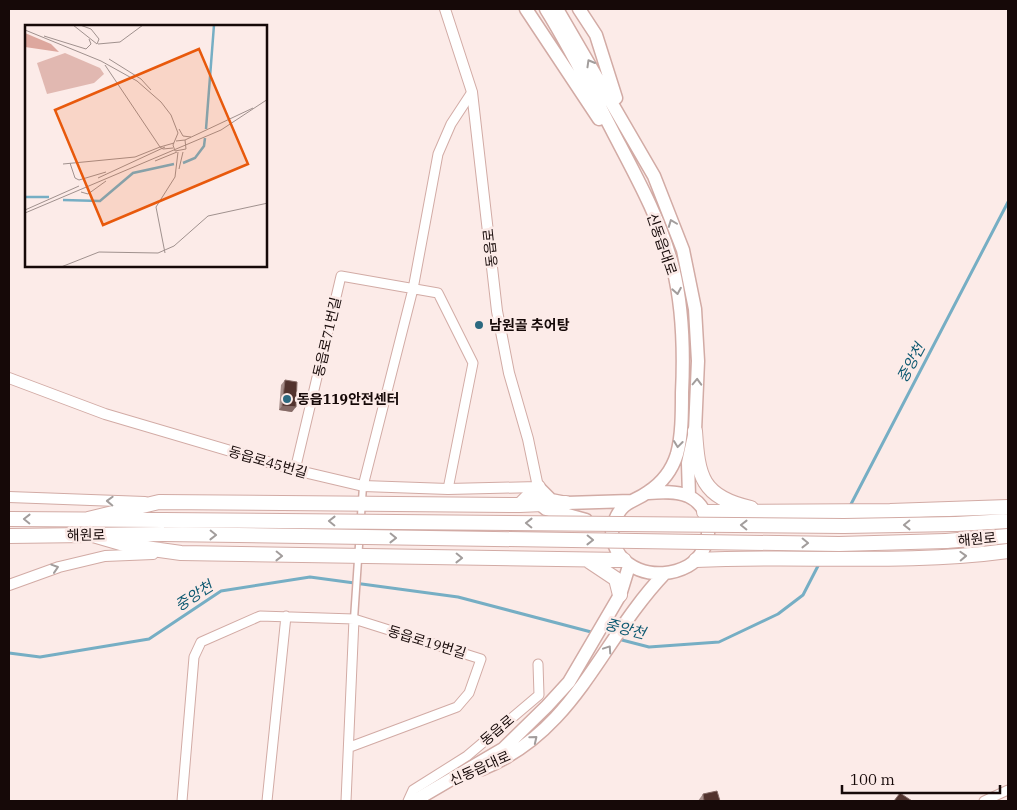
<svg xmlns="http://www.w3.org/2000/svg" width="1017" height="810" viewBox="0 0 1017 810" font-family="'IBM Plex Serif','Noto Sans KR',serif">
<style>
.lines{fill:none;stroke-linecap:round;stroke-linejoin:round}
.stream{stroke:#76aec4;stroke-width:3}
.pedestrian-casing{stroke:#d2aba5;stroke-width:9}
.minor-casing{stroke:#d2aba5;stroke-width:11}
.tertiary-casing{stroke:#d2aba5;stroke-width:12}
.secondary-casing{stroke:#d2aba5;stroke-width:15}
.trunk-casing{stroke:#d2aba5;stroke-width:16}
.pedestrian{stroke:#fff;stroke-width:6}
.minor{stroke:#fff;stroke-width:9}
.tertiary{stroke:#fff;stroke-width:10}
.secondary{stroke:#fff;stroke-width:12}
.trunk{stroke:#fff;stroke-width:14}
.trunk-bridge-casing{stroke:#d2aba5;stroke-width:16;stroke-linecap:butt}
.trunk-bridge{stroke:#fff;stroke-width:14}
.wall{fill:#a78f8b}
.shaded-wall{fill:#856a66}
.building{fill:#52332e;stroke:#856a66}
.oneway{stroke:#a29d9c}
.poi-dot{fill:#2c6980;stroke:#fcebe8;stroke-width:2}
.labels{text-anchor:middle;stroke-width:5;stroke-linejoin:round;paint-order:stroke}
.street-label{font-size:14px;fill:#160908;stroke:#fcebe8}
.poi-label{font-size:14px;font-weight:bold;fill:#160908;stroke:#fcebe8;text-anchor:start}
.water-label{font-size:15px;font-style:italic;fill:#0e5971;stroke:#fcebe8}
.inset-river{fill:none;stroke:#76aec4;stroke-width:2.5}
.inset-road{fill:none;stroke:#a0918e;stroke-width:1}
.view{fill:#e8590c;fill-opacity:0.15;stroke:#e8590c;stroke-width:2.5}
.inset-edge{fill:none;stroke:#160908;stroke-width:2.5}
</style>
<rect width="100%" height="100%" fill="#fcebe8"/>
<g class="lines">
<!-- stream -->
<path class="stream" d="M849,508L1008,202
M618,639L649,647L719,642L778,614L803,595L820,562
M9,653L40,657L149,639L221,591L310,577L458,597L595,633"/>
<!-- pedestrian casing -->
<g class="pedestrian-casing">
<path id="pedestrian" d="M354,619L363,486"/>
</g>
<!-- minor casing -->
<g class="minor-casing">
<path id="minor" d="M295,470L341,276L438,293L473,363L448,489
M363,486L413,289L438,154L451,124L472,92
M182,801L194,657L201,642L260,616L354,619L481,659L469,693L457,707L350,747
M267,801L286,616
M346,801L354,619
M408,801L413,790L467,756L539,695L538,664
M984,801L1008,790"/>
</g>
<!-- tertiary casing -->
<g class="tertiary-casing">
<path id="tertiary" d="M9,378L105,414L295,470L363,486L448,489L538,487L528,439L509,373L497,311L472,92L445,9
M9,497L145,502
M9,585L59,567L105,556L153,554"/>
</g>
<!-- secondary casing -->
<g class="secondary-casing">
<path id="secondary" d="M526,9L599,119
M546,9C571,49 592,92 614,134C636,176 661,221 673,268C683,308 684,352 682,393C682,413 682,436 677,454C672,470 662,483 648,492C633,503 623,500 615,520C614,523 612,527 612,531C613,570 657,583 688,566C713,552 717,509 688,496C676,491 661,492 648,493
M557,9L654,176L683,250L695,309L698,361L695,431L688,463L689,496
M579,9L596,35L616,98
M586,520L546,509L541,505L538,487L551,500L566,503L631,501
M482,769C576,731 600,641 665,573
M414,801L503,749L547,706L569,682L620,595L629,566"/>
</g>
<!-- trunk casing -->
<g class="trunk-casing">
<path id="trunk" d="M695,431C698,476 701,497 751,508
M520,505L538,487
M704,512L890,511L1008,507
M9,519L164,520
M88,519L159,502L520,505L566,503
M956,524L1008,521
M93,535L131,546L181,553L624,560
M9,536L164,534
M946,541L1008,536
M696,560C800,555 905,565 1008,551
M589,561L616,579L620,595"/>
</g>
<!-- pedestrian -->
<use href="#pedestrian" class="pedestrian"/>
<!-- minor -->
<use href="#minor" class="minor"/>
<!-- tertiary -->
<use href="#tertiary" class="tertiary"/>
<!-- secondary -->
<use href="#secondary" class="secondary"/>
<!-- trunk -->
<use href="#trunk" class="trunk"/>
<!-- trunk-bridge casing -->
<g class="trunk-bridge-casing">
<path id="trunk-bridge" d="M164,520L844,526L956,524
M164,534L839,544L946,541"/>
</g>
<!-- trunk-bridge -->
<use href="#trunk-bridge" class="trunk-bridge"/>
</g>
<!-- wall -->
<path class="wall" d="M285,380L292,412L279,410L281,385Z
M703,794L720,801H698Z"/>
<!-- shaded-wall -->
<path class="shaded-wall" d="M282,406L296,407L292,412L279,410Z"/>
<!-- building -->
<path class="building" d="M285,380L297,382L296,407L282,406Z
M717,791L720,801H704L703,794Z
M900,793L912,801H894Z"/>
<!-- one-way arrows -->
<defs><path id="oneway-chevron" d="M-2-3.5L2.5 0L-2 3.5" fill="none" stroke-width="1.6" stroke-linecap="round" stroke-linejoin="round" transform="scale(1.25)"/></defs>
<g class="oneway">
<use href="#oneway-chevron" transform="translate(590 63) rotate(-120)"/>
<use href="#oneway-chevron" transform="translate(672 223) rotate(-111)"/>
<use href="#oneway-chevron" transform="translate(677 291) rotate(80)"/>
<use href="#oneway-chevron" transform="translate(697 382) rotate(-88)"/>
<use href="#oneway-chevron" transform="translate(678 444) rotate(97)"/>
<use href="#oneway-chevron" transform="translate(110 501) rotate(-178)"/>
<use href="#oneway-chevron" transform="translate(27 519) rotate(-179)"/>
<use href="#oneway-chevron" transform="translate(332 521) rotate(-179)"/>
<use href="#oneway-chevron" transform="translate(529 523) rotate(-179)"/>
<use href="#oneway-chevron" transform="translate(744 525) rotate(-179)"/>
<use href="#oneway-chevron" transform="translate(907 525) rotate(179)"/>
<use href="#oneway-chevron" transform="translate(213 535) rotate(1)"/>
<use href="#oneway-chevron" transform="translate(393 538) rotate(1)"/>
<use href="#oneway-chevron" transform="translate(590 540) rotate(1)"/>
<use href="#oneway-chevron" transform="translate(805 543) rotate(1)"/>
<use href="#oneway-chevron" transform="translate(279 556) rotate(1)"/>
<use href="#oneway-chevron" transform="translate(963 556) rotate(-2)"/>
<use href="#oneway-chevron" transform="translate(459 558) rotate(1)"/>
<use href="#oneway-chevron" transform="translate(55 568) rotate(-18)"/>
<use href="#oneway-chevron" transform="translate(608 649) rotate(-56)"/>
<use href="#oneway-chevron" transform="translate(534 739) rotate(-39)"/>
</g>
<!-- markers -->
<g class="poi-dot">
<circle cx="479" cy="325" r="5"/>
<circle cx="287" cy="399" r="5"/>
</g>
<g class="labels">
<!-- street labels -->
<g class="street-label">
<text transform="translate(662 244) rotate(71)" y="5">신동읍대로</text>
<text transform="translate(490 248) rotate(-96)" y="5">동읍로</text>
<text transform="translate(327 337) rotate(-77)" y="5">동읍로71번길</text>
<text transform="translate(268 462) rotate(16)" y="5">동읍로45번길</text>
<text transform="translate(86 535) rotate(-1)" y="5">해원로</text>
<text transform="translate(977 539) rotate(-5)" y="5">해원로</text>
<text transform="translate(427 642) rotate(17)" y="5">동읍로19번길</text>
<text transform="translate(497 730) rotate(-40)" y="5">동읍로</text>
<text transform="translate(480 768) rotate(-24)" y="5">신동읍대로</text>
</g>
<!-- poi labels -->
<g class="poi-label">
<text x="489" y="330">남원골 추어탕</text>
<text x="297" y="404">동읍119안전센터</text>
</g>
<!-- water labels -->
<g class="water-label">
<text transform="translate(911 363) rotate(-62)" y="5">중앙천</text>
<text transform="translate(194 596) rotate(-33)" y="5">중앙천</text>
<text transform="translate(625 629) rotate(14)" y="5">중앙천</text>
</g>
</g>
<!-- overview -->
<g transform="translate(25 25)">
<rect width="242" height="242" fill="#fcebe8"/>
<path d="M40,28L75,43L79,49L69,58L22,69L12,38Z" fill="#e1b8b1"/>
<path d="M0,8L26,19L34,27L0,22Z" fill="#dda79e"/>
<path class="inset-river" d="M181,104L189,0M158,138L170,133L179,121L180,113M0,172H24M38,175L75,176L108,148L149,139"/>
<path class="inset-road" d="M48,0L72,19L74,14M55,0L66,4L74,14M0,5L76,36L112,56L136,77L146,90L153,108L148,120L150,126L161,124L160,115L151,116M19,11L61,24L66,19L64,14M73,19L95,17L118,0M84,34L116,54L126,65M154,104L158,111L166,112M160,115L228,83M148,123L138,124L135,122L149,118M130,136L152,127M45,138L50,153L54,155L81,147M38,139L110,132L135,122L80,40M154,144L158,127M73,153L140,122M56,167L63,169L81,156M0,185L54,161M0,188L196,105L243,74M140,228L131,182L150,152L153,127M36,242L74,227L133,228L149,221L183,191L243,178"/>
<path class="view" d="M174,24L223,139L78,200L30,85Z"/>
<rect width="242" height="242" class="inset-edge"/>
</g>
<!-- border -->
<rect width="1017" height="810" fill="none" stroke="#160908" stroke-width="20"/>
<!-- scale -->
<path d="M842 785v8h158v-8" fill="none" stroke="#160908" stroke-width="2.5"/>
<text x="850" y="785" font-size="15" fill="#160908" stroke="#fcebe8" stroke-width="4" paint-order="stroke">100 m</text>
</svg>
